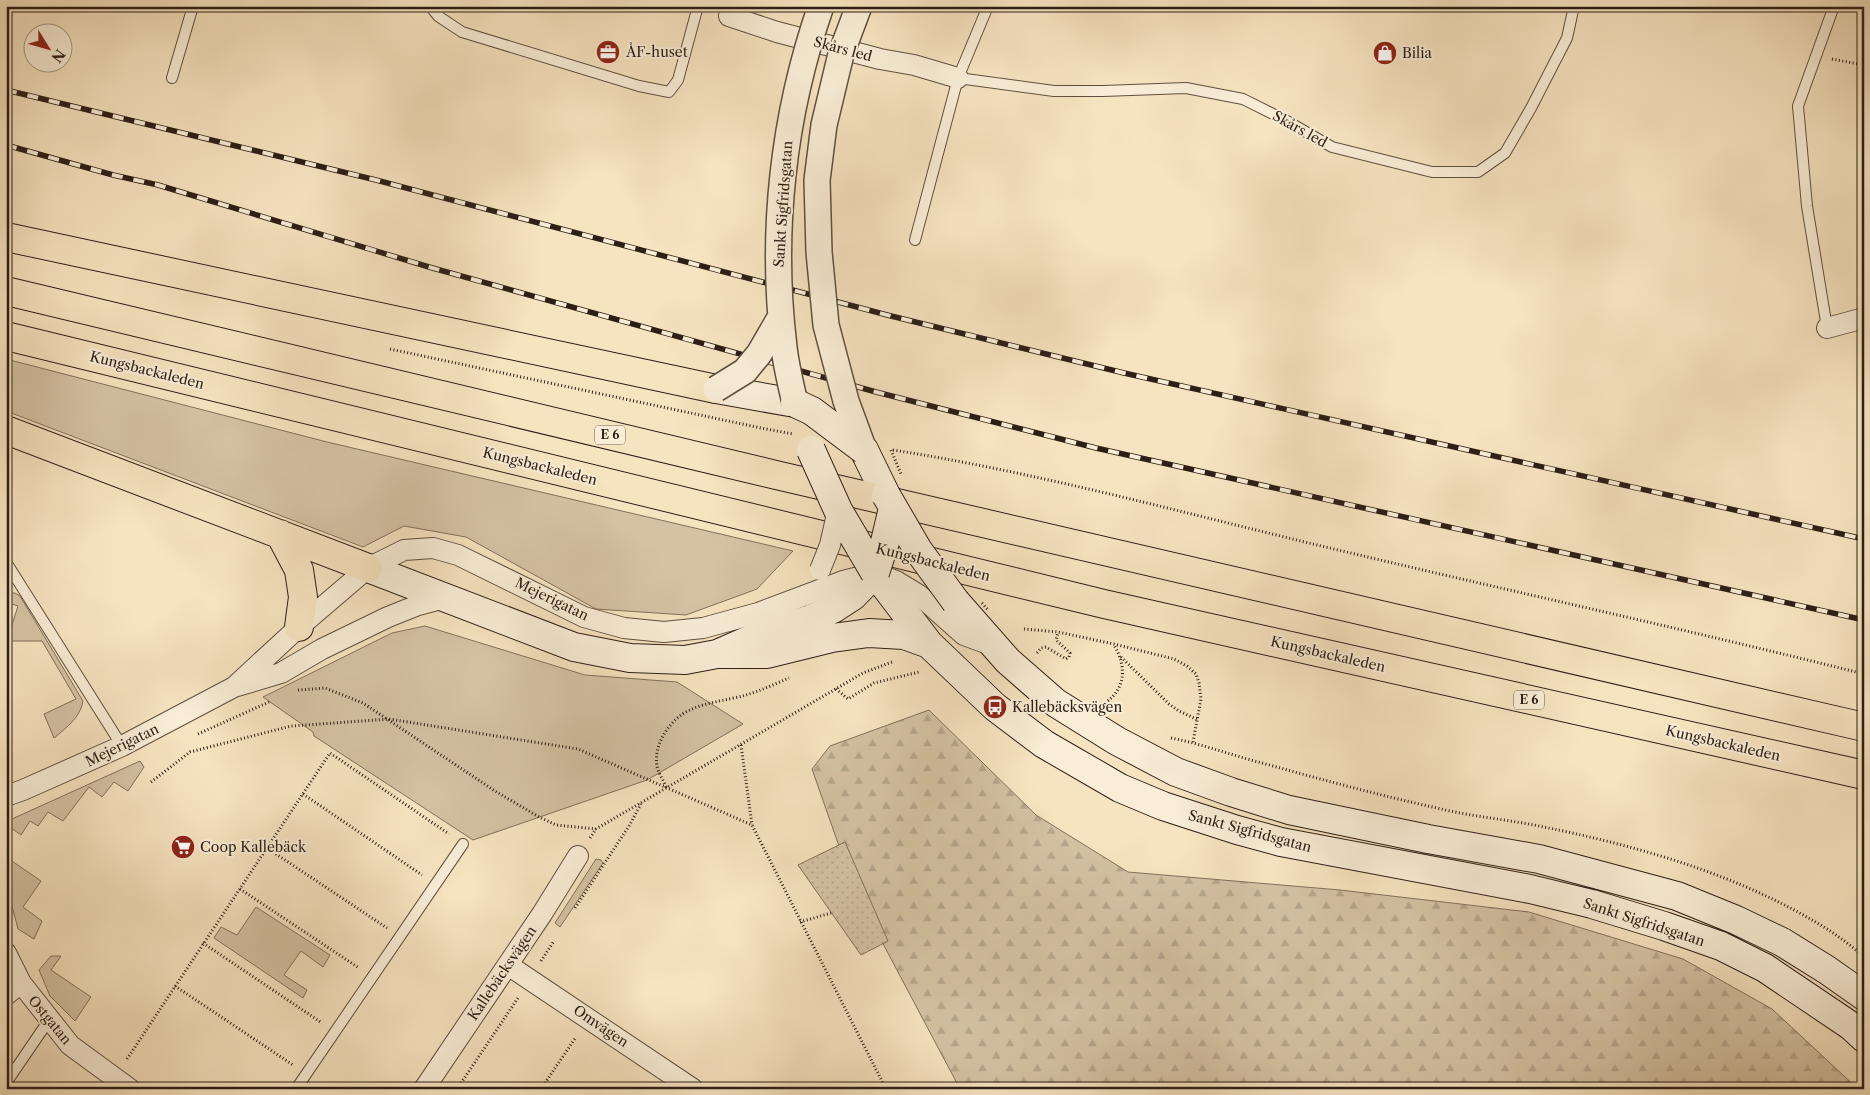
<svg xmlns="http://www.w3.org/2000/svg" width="1870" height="1095" viewBox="0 0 1870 1095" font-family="'Libre Caslon Text',serif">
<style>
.grass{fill:#d4c2a3;stroke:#80705c}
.forest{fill:url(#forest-firs);stroke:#80705c}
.park{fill:url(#park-dots);stroke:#80705c}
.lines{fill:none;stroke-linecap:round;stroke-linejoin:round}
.service-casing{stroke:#5f4f40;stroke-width:12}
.minor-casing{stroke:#5f4f40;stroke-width:22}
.secondary-casing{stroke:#2d1e16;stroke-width:30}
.motorway-casing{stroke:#2d1e16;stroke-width:30}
.path{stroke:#2d1e16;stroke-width:3;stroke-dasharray:1 2.5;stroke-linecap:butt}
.service{stroke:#f9edd6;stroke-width:10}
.minor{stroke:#f9edd6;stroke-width:20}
.secondary{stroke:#f9edd6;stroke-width:28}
.motorway{stroke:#f6e3c0;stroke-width:28}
.rail-casing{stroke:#2d1e16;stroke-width:5.5}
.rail{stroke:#f9edd6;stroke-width:4;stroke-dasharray:11;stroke-linecap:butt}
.minor-bridge-casing{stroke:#5f4f40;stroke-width:22;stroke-linecap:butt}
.tertiary-bridge-casing{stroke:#5f4f40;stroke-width:28;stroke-linecap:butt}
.secondary-bridge-casing{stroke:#2d1e16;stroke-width:30;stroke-linecap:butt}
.path-bridge{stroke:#2d1e16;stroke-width:3;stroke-dasharray:1 2.5;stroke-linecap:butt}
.minor-bridge{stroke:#f9edd6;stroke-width:20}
.tertiary-bridge{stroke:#f9edd6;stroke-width:25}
.secondary-bridge{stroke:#f9edd6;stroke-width:28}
.labels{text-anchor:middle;stroke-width:4;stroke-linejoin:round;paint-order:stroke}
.shield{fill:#f9edd6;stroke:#6a5c50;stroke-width:1}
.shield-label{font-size:12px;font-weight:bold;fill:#2d1e16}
.street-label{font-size:14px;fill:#2d1e16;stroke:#f9edd6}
.poi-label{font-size:14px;fill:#2d1e16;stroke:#f9edd6;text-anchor:start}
</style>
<defs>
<pattern id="forest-firs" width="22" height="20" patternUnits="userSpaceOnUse" patternTransform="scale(1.25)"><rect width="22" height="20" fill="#d4c2a3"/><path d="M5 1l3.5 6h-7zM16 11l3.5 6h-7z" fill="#b6a68c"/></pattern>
<pattern id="park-dots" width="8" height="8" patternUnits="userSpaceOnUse" patternTransform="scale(1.25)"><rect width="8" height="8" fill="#d4c2a3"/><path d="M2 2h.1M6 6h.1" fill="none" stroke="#b6a68c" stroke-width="1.8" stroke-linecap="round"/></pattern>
</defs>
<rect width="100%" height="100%" fill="#f6e3c0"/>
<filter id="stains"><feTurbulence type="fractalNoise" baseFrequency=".004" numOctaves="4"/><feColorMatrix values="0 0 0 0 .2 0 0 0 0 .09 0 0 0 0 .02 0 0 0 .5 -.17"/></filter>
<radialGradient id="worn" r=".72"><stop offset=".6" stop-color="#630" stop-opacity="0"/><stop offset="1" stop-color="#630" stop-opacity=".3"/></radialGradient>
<!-- grass -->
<path class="grass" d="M6,359L327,442L793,551L757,589L686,615L596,609L466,537L404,526L363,547L6,411Z
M6,593H15L20,596L83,701C81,717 65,729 54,738L44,714L76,699L42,641H7L18,606L6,602Z
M425,626L585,675L677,682L743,724L647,780L473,840L314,736L313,732L263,697L392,633Z
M140,761L144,767L128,791L114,782L102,797L89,787L63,821L48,812L38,826L30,821L21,835L7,825L12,819Z
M6,857L41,881L23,907L42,921L34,939L18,929L6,883Z
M596,859L601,860L603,863L560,927L555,923Z
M256,907L330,955L323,967L301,951L284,975L307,990L303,998L214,938L221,927L237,935Z
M51,956H61L51,970L91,997L75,1021L50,996L39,970Z"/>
<!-- forest -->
<path class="forest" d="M929,710L1036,815L1128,872L1340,890L1529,912L1683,959L1772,1009L1858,1089H960L854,889L812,769L830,746Z"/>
<!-- park -->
<path class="park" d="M845,842L888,941L861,955L798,865Z"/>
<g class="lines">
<!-- service casing -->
<g class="service-casing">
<path id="service" d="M430,6L438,16L462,32L639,86L669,92L678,80L698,6
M172,78L193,6
M958,78L1054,91H1103L1186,88L1243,99L1287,121L1332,147L1432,172H1478L1505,153L1531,108L1567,38L1574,6
M915,240L958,78L988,6
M1827,328L1807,206L1798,106L1834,6
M6,562L122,746
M6,1083L49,1020
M296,1089L463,844"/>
</g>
<!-- minor casing -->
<g class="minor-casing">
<path id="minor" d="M729,16L777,32L880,59L914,65L958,78
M1827,328L1864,318
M234,687L299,627L368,568L404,550L433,548L458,555L584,617L624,628L664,632L703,628L758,613L843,581L875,573L896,581L919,595L964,635L994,646
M6,796L23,790L122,746L234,687L281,673L322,649L388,617L418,605L445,598
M6,953L21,983L70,1045L130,1089
M508,965L693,1089
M6,995L21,983
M424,1089L542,914L578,856"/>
</g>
<!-- secondary casing -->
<g class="secondary-casing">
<path id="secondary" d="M716,389L795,403
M864,450L886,495
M368,568L574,647L630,658L685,660L717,654H767L832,638L869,633L904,635L929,644
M956,602L1008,661L1056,703L1117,741L1176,772L1231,792L1289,810L1428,839L1539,859L1677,896L1736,920L1782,942L1827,970L1864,996
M717,654L765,633L808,620L833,609L853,596L875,573L929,644L995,707L1044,744L1120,788L1163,806L1237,830L1281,842L1530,889L1592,904L1664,926L1721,946L1765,968L1851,1026L1864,1038"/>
</g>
<!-- motorway casing -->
<g class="motorway-casing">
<path id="motorway" d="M6,237L716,389
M6,291L776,475L1864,727
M6,336L1104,604L1864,775
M6,430L368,568
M280,534L299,570L303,597L299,627"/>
</g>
<!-- path -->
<path class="path" d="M1832,59L1864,65
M390,349L761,428L793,434
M893,450C1034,472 1173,510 1313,544C1496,588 1681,628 1864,674
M1024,629L1058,632L1114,644L1174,659L1187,666L1196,674L1199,683L1201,699L1193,742
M1037,653L1041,648L1046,647L1066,659L1069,657L1070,653L1056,640L1058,632
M1121,657L1169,704L1179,711L1198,720
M836,689L848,699L874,683L919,672
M298,690L325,688L363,703L495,791L539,817L556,825L596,829
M1105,703C1127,688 1126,665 1114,645
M198,734L269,702
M1171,738C1202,744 1231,755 1262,763C1320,779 1378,795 1437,808C1469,816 1502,819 1534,825C1635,845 1739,874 1827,929C1840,937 1852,947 1864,956
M741,745L752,825
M151,782L190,752L291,726L389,719L578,749L752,825L886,1089
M666,787C664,781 658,773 657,766C653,744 671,718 690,710C706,702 729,700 746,695C760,691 775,684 789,678
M303,794L422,875
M590,838L596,829L863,673L892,662
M267,848L387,928
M240,889L359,968
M575,908L629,826L641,804
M800,922L831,913
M203,943L322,1023
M541,961L554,941
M175,986L293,1065
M127,1059L330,753L449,834
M457,1089L518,998
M541,1089L576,1037"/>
<!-- service -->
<use href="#service" class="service"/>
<!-- minor -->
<use href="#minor" class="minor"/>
<!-- secondary -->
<use href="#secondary" class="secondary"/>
<!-- motorway -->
<use href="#motorway" class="motorway"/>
<!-- rail casing -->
<g class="rail-casing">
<path id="rail" d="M6,90L376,180L891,316L1124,373L1864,539
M6,145L113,175L158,185L429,267L876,392L1096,448L1864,620"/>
</g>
<!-- rail -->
<use href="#rail" class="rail"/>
<!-- minor-bridge casing -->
<g class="minor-bridge-casing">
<path id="minor-bridge" d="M820,570L830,545L838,510"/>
</g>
<!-- tertiary-bridge casing -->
<g class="tertiary-bridge-casing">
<path id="tertiary-bridge" d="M859,6L841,54L824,125L817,180L819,252L826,325L846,401L864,450
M716,389L745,371L759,354L781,316
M795,403C791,385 786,366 784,347C770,233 783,115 821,6"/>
</g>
<!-- secondary-bridge casing -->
<g class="secondary-bridge-casing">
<path id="secondary-bridge" d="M795,403L812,411L864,450
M811,450L838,510L875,573
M886,495L918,550L956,602
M875,573L885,542L893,508"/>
</g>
<!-- path-bridge -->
<path class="path-bridge" d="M891,450L901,474
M982,603L988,610"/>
<!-- minor-bridge -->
<use href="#minor-bridge" class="minor-bridge"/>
<!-- tertiary-bridge -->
<use href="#tertiary-bridge" class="tertiary-bridge"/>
<!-- secondary-bridge -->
<use href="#secondary-bridge" class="secondary-bridge"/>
</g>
<!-- icons -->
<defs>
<g id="office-disc" transform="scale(1.25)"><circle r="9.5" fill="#8f2418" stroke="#f9edd6"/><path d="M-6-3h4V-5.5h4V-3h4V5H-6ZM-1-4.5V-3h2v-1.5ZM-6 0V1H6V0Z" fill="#fff"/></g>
<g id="shop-disc" transform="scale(1.25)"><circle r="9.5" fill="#8f2418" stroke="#f9edd6"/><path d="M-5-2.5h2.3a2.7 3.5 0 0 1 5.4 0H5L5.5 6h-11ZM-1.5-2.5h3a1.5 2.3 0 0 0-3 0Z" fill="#fff"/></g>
<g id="bus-disc" transform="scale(1.25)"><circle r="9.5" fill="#8f2418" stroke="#f9edd6"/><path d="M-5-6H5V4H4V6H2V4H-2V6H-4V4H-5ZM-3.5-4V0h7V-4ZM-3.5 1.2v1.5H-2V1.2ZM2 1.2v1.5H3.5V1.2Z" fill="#fff"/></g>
<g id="supermarket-disc" transform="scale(1.25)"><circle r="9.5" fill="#8f2418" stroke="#f9edd6"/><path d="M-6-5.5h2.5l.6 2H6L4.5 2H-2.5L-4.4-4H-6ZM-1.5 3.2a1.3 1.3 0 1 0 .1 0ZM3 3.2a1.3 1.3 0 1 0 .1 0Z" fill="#fff"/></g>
</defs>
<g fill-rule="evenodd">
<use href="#office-disc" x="608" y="52"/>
<use href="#shop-disc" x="1385" y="53"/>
<use href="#bus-disc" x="995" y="707"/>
<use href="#supermarket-disc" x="183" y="847"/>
</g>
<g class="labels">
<!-- shield labels -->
<g class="shield">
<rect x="595" y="425.5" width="30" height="19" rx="4"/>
<rect x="1514" y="690.5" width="30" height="19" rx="4"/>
</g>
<g class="shield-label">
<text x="610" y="439">E 6</text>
<text x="1529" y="704">E 6</text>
</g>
<!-- street labels -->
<g class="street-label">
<text transform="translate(843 49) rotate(15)" y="5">Skårs led</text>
<text transform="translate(1300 129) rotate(29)" y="5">Skårs led</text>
<text transform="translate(783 204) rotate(-86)" y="5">Sankt Sigfridsgatan</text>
<text transform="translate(147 370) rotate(14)" y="5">Kungsbackaleden</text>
<text transform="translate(540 466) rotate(14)" y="5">Kungsbackaleden</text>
<text transform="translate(933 562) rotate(14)" y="5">Kungsbackaleden</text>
<text transform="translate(552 599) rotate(26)" y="5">Mejerigatan</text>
<text transform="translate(1328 654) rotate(13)" y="5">Kungsbackaleden</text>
<text transform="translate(1723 743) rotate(13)" y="5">Kungsbackaleden</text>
<text transform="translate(122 745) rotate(-26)" y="5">Mejerigatan</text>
<text transform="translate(1250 831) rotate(15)" y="5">Sankt Sigfridsgatan</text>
<text transform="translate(1644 922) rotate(18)" y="5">Sankt Sigfridsgatan</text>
<text transform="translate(502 973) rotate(-56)" y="5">Kallebäcksvägen</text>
<text transform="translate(50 1020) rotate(50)" y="5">Ostgatan</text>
<text transform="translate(601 1026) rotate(34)" y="5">Omvägen</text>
</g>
<!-- poi labels -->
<g class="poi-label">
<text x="626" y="57">ÅF-huset</text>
<text x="1402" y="58">Bilia</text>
<text x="1012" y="712">Kallebäcksvägen</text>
<text x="200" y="852">Coop Kallebäck</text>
</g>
</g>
<!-- margin -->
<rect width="1870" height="1095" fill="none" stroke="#f6e3c0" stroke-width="25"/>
<rect x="8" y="8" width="1855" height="1080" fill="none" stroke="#2d1e16" stroke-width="2.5"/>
<rect x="12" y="12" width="1845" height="1070" fill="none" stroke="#2d1e16"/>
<!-- north arrow -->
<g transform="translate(48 48) rotate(127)"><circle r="24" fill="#f9edd6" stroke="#a79a89"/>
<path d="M0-4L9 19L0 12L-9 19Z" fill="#8f2418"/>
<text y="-8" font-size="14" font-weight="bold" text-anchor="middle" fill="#2d1e16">N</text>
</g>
<rect width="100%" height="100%" filter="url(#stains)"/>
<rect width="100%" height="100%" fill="url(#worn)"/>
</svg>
